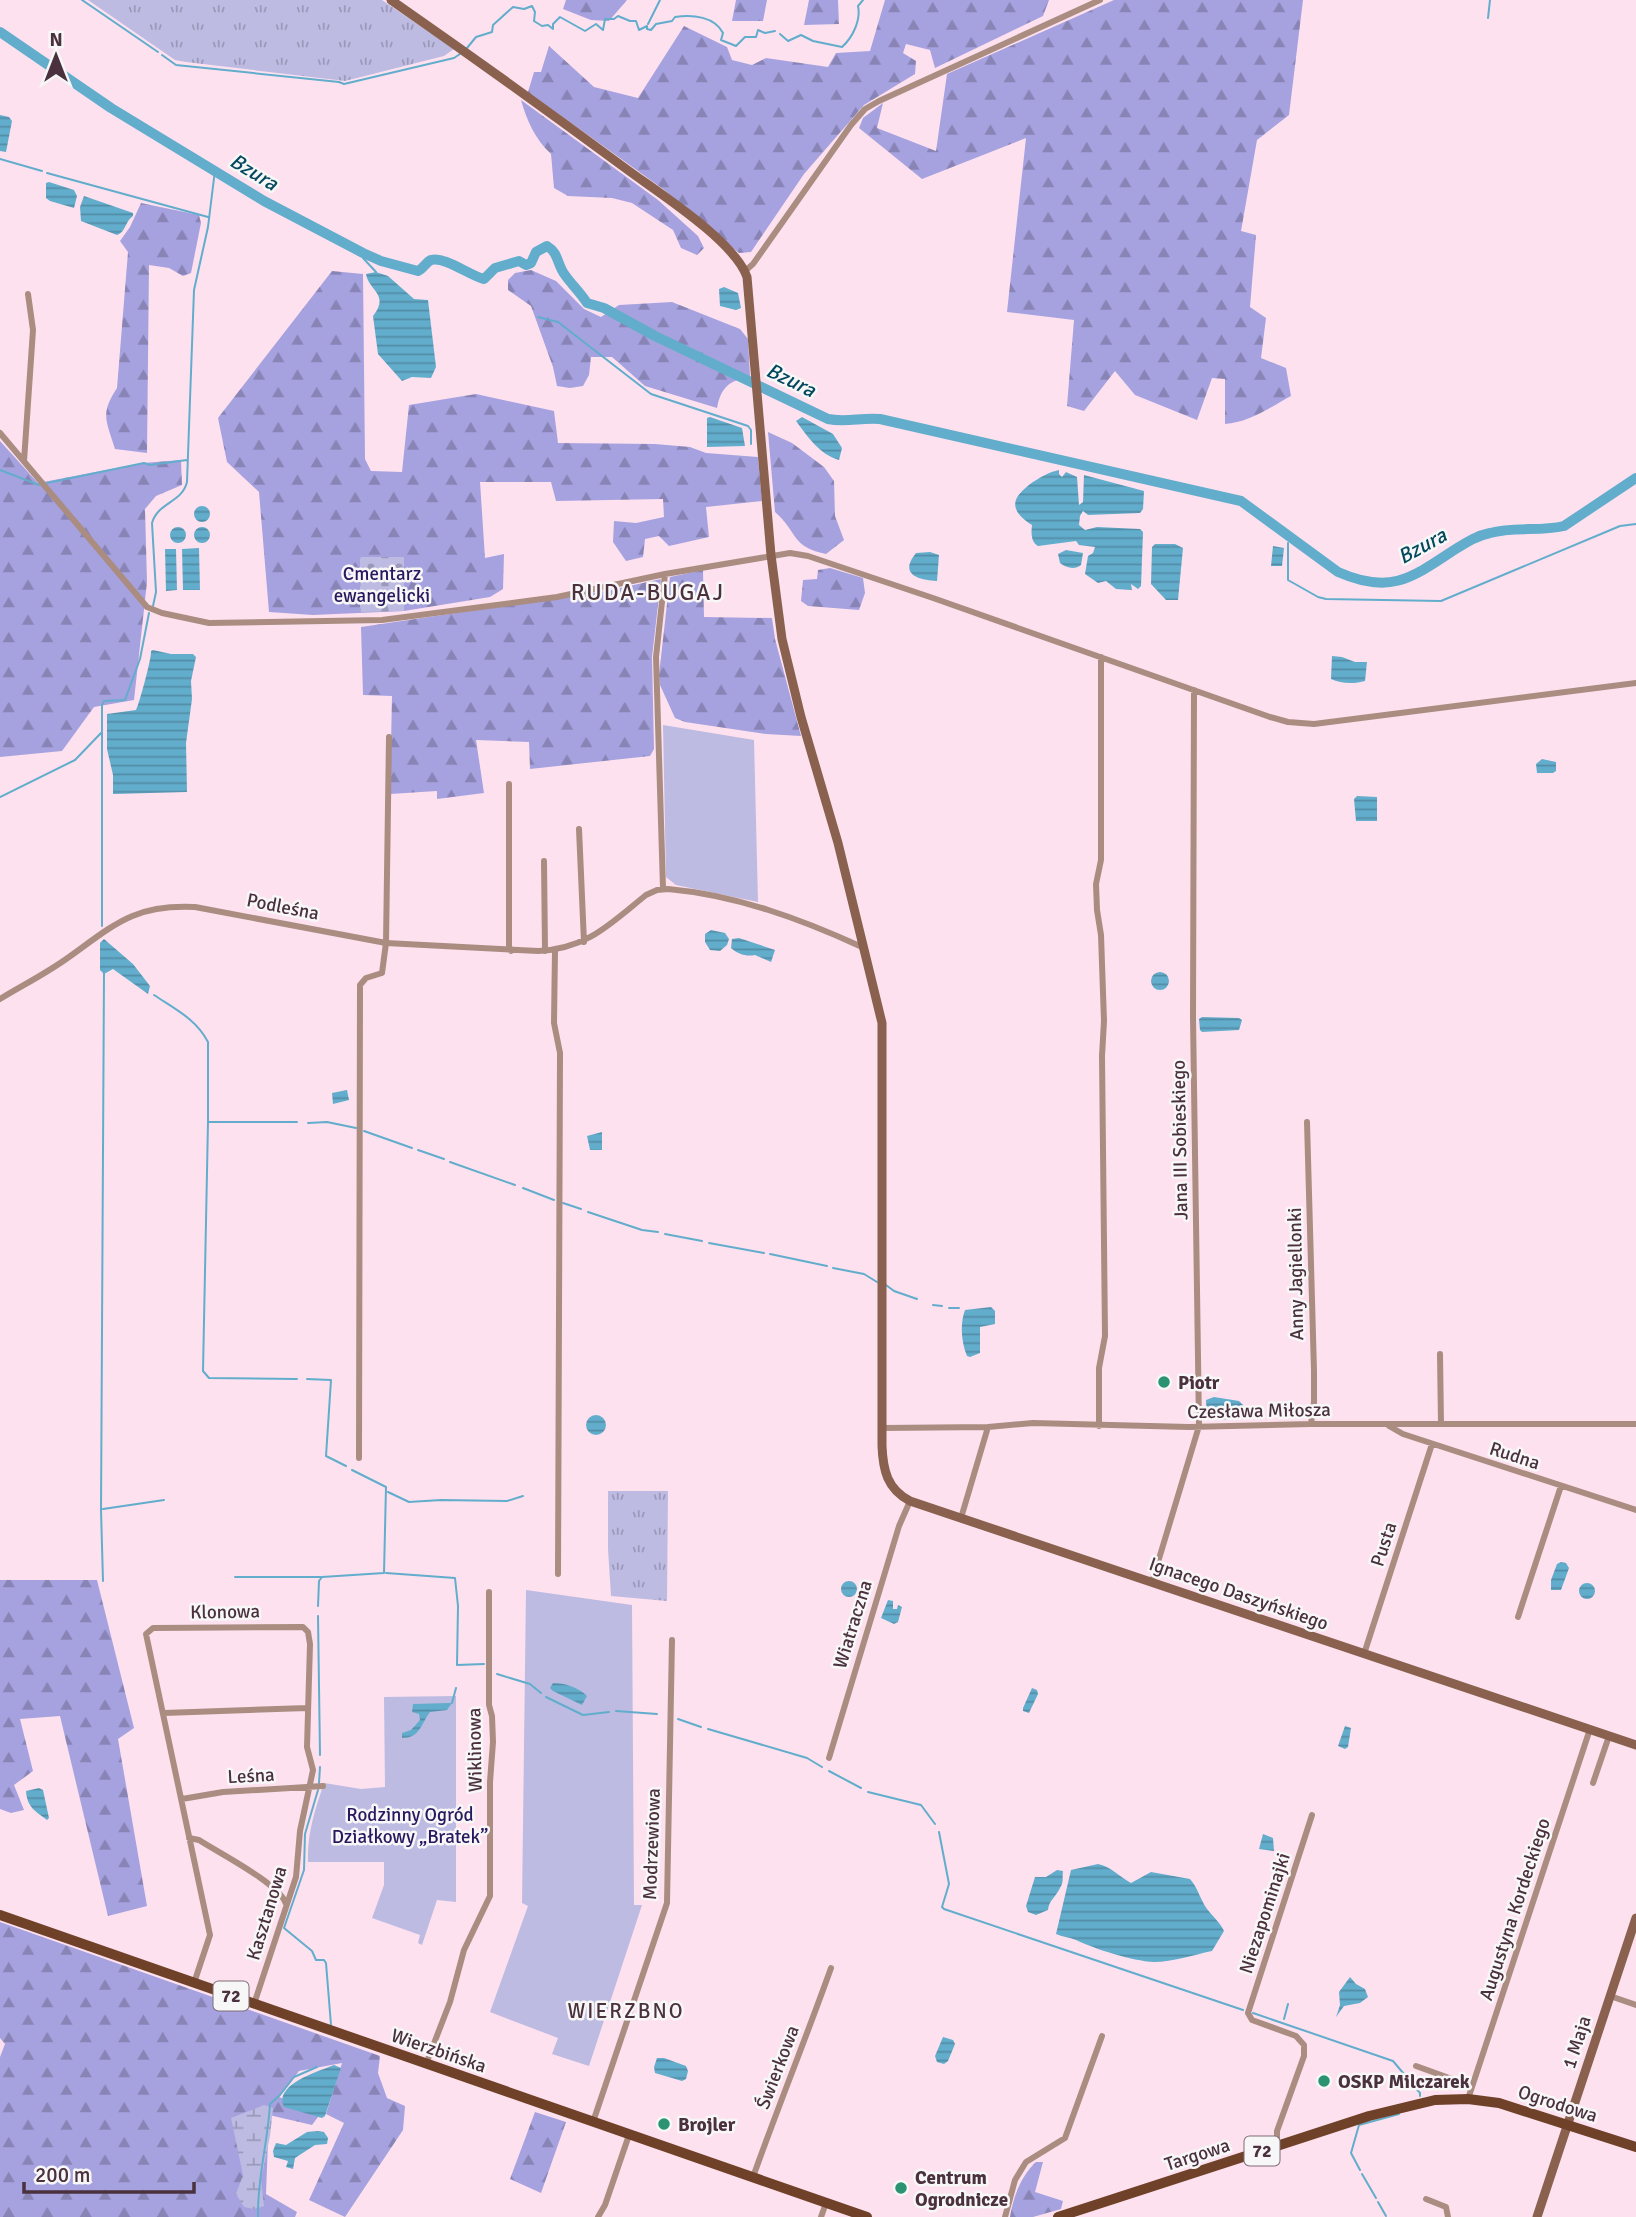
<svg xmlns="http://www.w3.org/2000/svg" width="1636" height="2217" viewBox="0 0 1636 2217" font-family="Signika,sans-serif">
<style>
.grass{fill:url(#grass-tufts)}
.forest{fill:url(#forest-firs)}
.wetland{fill:url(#wetland-marsh)}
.cemetery{fill:url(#cemetery-stones)}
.garden{fill:#bdbbe2}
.water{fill:url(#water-rules)}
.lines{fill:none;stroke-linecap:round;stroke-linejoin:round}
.stream{stroke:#62adcc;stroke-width:2}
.river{stroke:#62adcc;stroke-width:10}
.street{stroke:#aa8d80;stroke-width:6}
.secondary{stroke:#89614e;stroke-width:9}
.primary{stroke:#704129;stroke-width:10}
.poi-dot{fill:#2b9372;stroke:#f7f7f7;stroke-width:2.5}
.labels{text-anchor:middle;stroke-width:5;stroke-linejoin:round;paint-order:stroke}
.shield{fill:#f7f7f7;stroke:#7f6c76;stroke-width:2}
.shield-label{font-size:18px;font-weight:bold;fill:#4b303e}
.park-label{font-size:19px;fill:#29185f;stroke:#f7f7f7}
.street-label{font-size:19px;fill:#4b303e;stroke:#f7f7f7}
.poi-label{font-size:19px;font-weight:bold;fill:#4b303e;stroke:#f7f7f7;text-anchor:start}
.water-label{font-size:21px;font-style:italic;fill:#04485e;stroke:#f7f7f7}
.neighbourhood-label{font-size:21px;letter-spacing:2px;fill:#4b303e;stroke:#f7f7f7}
.quarter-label{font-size:23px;letter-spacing:2px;fill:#4b303e;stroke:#f7f7f7}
</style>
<defs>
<pattern id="grass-tufts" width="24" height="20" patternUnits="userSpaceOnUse" patternTransform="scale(1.75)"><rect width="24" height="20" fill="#bdbbe2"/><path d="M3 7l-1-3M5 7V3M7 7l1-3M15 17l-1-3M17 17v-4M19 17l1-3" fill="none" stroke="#9c98b9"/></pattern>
<pattern id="forest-firs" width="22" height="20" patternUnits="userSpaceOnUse" patternTransform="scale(1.75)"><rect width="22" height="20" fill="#a6a2df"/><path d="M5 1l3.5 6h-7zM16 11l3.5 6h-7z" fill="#8984b6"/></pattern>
<pattern id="wetland-marsh" width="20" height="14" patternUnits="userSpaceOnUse" patternTransform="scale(1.75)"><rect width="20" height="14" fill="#bdbbe2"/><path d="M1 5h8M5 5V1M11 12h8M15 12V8" fill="none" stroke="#9c98b9"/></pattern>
<pattern id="cemetery-stones" width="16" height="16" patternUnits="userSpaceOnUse" patternTransform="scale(1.75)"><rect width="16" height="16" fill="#bdbbe2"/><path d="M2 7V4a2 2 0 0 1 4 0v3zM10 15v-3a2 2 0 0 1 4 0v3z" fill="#9c98b9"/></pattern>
<pattern id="water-rules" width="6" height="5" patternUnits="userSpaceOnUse" patternTransform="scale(1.75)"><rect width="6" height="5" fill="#62adcc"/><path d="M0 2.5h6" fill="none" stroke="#538da7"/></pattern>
</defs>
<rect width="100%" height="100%" fill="#fde1ef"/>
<!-- grass -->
<path class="grass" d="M88,0H382L454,49L444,56L345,81L186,62L175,60Z
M608,1491H668L667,1601L611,1596L608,1549Z"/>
<!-- forest -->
<path class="forest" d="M566,0H627L609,21L591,20L563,9Z
M736,0H767L763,21H732Z
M809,0H838L839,24L804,25Z
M885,0H1049L1043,16L935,68L930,50L906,44L903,53L916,61L915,74L864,105L804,174L751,252L739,253L663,189L528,92L534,72H541L549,46L594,87L638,98L684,26L727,47L732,60L752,65L766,58L828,67L836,53L870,51Z
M1114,0H1303L1289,115L1257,140L1241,231L1256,235L1250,307L1266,318L1261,358L1286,368L1291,396C1271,407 1248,423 1225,424V379L1212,378L1197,420L1135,395L1115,371L1084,411L1067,406L1074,320L1007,312L1026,138L922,179L859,128L863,118L883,103L877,128L936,151L947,74Z
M521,100L658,200L698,236L704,248L697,255L681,248L673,230L632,203L612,198L568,196L554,188L551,154C535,139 527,121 521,100Z
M141,203L199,215L201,223L191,273L183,276L169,268L149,265L147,453L115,449C106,420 100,414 117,388L128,252L120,241L130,227Z
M531,270L556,281L584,309L601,317L619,305L672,302L740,329L748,339L750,376C729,381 721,387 717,408L645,386L612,357H591L589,375L583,386L570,388L557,386L553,367L531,306L508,290V280L515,273Z
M332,271L363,274L365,459L371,471L402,472L409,405L476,394L554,411L558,443L655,444L690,447L706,453L758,457L762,501L706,507L709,537L669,546L659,536L645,539L643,557L626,561L613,542L614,521L636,523L664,517L663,499L556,501L551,482H480L485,558L504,554L503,589L490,597L404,611L313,615L269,612L259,492L227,462L218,418Z
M768,432L792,443L824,467L834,481L835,516L844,540L826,554C791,547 798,532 775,512Z
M0,441L38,483L143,463L181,460L182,485L156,496L145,509L147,582L134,700L94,707L62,751L0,757Z
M830,568L863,578L865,593L859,610L808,606L801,601L803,580L817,579L818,570Z
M703,570L704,617L772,618L775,639L801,736L766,734L685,722L675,718L660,685L659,675L670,577Z
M661,579L652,657L654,749L650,756L530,769L529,742L476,740L484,793L437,799V791L390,794L392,696L363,695L361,627L611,590Z
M0,1580H97L134,1728L118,1739L147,1906L108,1916L60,1716L20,1719L33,1771L14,1785L24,1810L11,1813L0,1809Z
M0,1922L380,2056L378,2073L387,2098L405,2106L403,2130L345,2217L309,2200L344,2123L326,2114L342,2063L299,2071L279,2097L321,2113L312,2125L269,2115L266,2194L297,2212L295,2217H0V2057L5,2044L0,2038Z
M535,2112L566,2122L541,2193L510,2179Z
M1036,2162H1043L1035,2192L1063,2201L1061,2209L1033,2217H1010C1013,2197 1021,2176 1036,2162Z"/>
<!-- wetland -->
<path class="wetland" d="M264,2105L273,2108L270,2136L261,2180L264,2206L254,2209L244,2207L236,2194L243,2175L231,2118Z"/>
<!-- cemetery -->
<path class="cemetery" d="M360,557H404V611L360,612Z"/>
<!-- garden -->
<path class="garden" d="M663,725L754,740L758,902L676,885L666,877Z
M526,1590L632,1605L634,1905H642L589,2066L552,2054L558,2038L490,2012L528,1906L522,1903Z
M456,1696V1902L437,1900L422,1945L418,1943L420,1935L372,1918L384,1885V1862H308C307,1833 315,1810 324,1783L361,1789L385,1787L384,1697Z"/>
<!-- water -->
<path class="water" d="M0,115L9,117L12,121L6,152L0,151Z
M49,182L74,190L77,196L74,208L50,201L46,198V183Z
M84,196L133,213V216C125,221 126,232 117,235L81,221L80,207Z
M376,272L388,276L414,299L428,300L436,367L431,378L412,377L402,381L378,354L373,316C390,294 369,291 366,274Z
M724,287L738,293L741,308L736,310L720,306L719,289Z
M710,417L742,428L745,446L707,447V418Z
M802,417L833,434L842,448L839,460C819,454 808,437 796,421Z
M1059,470V474L1062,477L1066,472L1077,477L1079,505L1083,502L1084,475L1144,491L1143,509L1140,513L1088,515L1083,511L1080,516L1079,525L1085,530L1097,527L1140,529L1143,532L1141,586L1138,589L1131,584L1132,590L1116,589L1106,581L1098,583L1085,574L1088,556L1093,553L1095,547L1079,545L1076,541L1038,546C1031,542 1031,533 1032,525C1007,509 1012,497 1033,482C1041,477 1049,472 1059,470Z
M194 514a8 8 0 1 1 16 0a8 8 0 1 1-16 0Z
M170 535a8 8 0 1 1 16 0a8 8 0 1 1-16 0Z
M194 535a8 8 0 1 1 16 0a8 8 0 1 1-16 0Z
M1155,544H1175L1183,548L1178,600H1166L1151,584L1152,547Z
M1273,546L1284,548L1282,566H1271Z
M199,548L200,590H183L182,549Z
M165,549H176L177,590L166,591Z
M1066,550L1083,553L1081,565C1075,570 1066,568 1060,563L1058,554Z
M930,552L939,555L937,581C917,580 899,574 916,553Z
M153,650L171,654H193L196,657L191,681L192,699L186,743L187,792L113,794V775L107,749V714L136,710C139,705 152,657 151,651Z
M1332,656L1342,657L1355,662H1367L1365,681C1355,684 1341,684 1331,679Z
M1542,759L1556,762V771L1553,773H1537L1536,764Z
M1357,796L1377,797V821H1356L1354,799Z
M711,930L725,933L729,939L727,945L720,951L710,950L705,942V934Z
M739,938L775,950L771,962L755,955C746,957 738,954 731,948L732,939Z
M104,939L133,964L150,986L148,994L113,969L104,974L100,970V943Z
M1151 981a9 9 0 1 1 18 0a9 9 0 1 1-18 0Z
M1202,1017L1239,1018L1242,1020L1239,1030L1202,1032L1200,1030L1199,1019Z
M347,1090L349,1100L333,1104L332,1093Z
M602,1132V1150H590L587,1136Z
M991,1307L995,1311V1324L980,1327V1353L970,1357L967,1356C961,1342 960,1323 965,1310Z
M1214,1397L1239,1401L1243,1405L1242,1415C1233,1421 1216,1420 1207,1417L1206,1400Z
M586 1425a10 10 0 1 1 20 0a10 10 0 1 1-20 0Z
M1561,1562L1566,1563L1569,1568L1561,1590H1551V1580L1557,1564Z
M841 1589a8 8 0 1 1 16 0a8 8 0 1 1-16 0Z
M1579 1591a8 8 0 1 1 16 0a8 8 0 1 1-16 0Z
M888,1600L893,1601V1609H897L898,1605L902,1607L898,1622L894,1624L881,1618Z
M553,1683C565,1683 578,1687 587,1696L582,1705L553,1691L550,1688Z
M1032,1688L1037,1690L1038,1694L1029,1713L1023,1711V1708Z
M452,1703L447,1710L430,1712C421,1724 420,1738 402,1738V1733L411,1730L420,1720L419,1714L412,1712L413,1704Z
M1345,1726L1351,1728L1348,1747L1345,1749L1338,1746Z
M39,1788L43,1790L49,1818L47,1820C35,1811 27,1807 26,1791Z
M1263,1834L1273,1838L1274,1851L1259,1849Z
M1098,1864C1110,1866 1120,1877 1131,1883L1151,1872L1190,1879C1198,1888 1200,1899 1207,1909C1213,1917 1220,1922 1224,1931L1212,1951C1193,1955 1173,1962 1154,1962C1132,1961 1095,1949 1076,1940C1069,1937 1062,1937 1056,1934L1071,1870Z
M1057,1870L1063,1871C1062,1878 1064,1882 1060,1888C1056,1897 1049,1900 1048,1910L1036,1915L1028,1912L1026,1906L1035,1877H1046Z
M1350,1977L1356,1984L1365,1989L1368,1997L1360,2003L1344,2006L1336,2017L1340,2005L1339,1992Z
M943,2037L953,2040L955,2044L948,2061L944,2064L937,2062L935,2056Z
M657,2058H664L686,2066L688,2071L686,2079L682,2081L655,2073L654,2067Z
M334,2065L341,2068L325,2116L322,2118L284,2107C273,2084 320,2071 334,2065Z
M318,2131L324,2132L328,2138L327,2144L315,2145L295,2158L293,2169L286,2167L288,2161L274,2157L273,2151L276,2143L286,2145L307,2132Z"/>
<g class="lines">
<!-- stream -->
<path class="stream" d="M82,0L158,52
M1488,18L1490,0
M648,24L660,0
M780,34L788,41L801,35L813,41L842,47C853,37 861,20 858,6L863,0
M467,48L476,37L492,32L493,25L513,7L524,9L532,6L535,12L534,21L542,26L548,25L553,29V24L560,17L585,31L596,24L603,30L605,19H614L618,16L630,21H636L639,30L647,26V29L651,30L656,24L672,21L675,17C693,14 715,17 723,33L721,40L736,46L745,37H756L758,30L765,33L775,31
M162,55L176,65L339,82L344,84L454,58L460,54
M0,159L42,171
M47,173L208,217
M363,253V258L376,272
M538,317L558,322L651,394L748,426L751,430V444
M0,470L39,485
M47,483L144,463L150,465L187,460
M1288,543V580L1318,597L1326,599L1441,601L1620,526L1636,524
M153,606L156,592L152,523C158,502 182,503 187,482L194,290L208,227L215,170
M0,797L75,760L101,733
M102,926V705L104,701L125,700L140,659L149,613
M154,995C175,1009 196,1019 208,1042V1122H297
M208,1122L203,1371L209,1378L297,1379
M308,1123L327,1122L356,1128
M364,1131L412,1148
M418,1150L444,1159
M450,1162L515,1185
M523,1188L554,1200
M563,1203L581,1209
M588,1212L642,1230L658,1232
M665,1234L702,1241
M709,1243L764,1253
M770,1254L827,1266
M833,1268L864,1274L877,1282
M886,1285L894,1291L917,1299
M933,1305L942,1306
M949,1308H959
M307,1379L331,1380L326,1456L346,1466
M388,1492L409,1502L441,1500L507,1501L523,1496
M103,1509L164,1500
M386,1573L455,1578L458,1606L457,1665L484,1664
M235,1577H321
M103,1581L101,1510L104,973
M318,1606L319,1581L322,1577L384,1573L386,1487L352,1470
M318,1616L320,1755
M497,1674L530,1684L541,1693
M546,1697L583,1715L609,1712
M452,1703L456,1688
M616,1711L657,1714
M678,1719L701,1727
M708,1729L807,1758L822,1767
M829,1771L861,1788
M319,1783L320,1767
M318,1790L305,1834L304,1870L284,1928L312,1951L316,1960H324L326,1963L331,2025
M868,1792L921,1805L935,1824
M939,1832L949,1884L942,1907L944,1909L1243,2010
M1253,2013L1393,2061L1420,2093V2096
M1284,2019L1288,2004
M1360,2170L1351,2153L1359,2125L1399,2114
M1362,2174L1376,2198
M1378,2202L1386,2216
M258,2217C257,2178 268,2142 270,2104L280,2095L294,2077L317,2067"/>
<!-- river -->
<path class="river" d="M0,32L111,108L264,201L363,253L381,261L418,271C424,268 426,262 431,260C445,256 470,276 484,279L495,268L519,261L526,265L531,263L536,252L547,246C559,253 557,265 565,275C572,285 580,292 587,303L604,308L655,336L828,419C846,423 862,417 880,419L1241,501L1338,572C1388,594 1409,580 1451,552C1464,544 1475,536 1490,533C1514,526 1540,532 1564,526L1636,478"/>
<!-- street -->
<path class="street" d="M745,271L753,264L851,125L865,109L879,101L1100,0
M0,433L147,607L162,613L209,623L382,620L557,597L665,574L790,553L808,556L933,598L1270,717L1288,722L1314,724L1636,683
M24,461L33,330L28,294
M509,784V946L511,951
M579,829L584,942
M544,861L545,951
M663,888L656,657L665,574
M555,950L554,1023L560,1053L558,1574
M0,999C23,985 47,973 69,957C115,924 135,904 195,907L386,943L538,951C587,949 610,924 646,895L657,890L668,889C736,895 801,919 862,947
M1307,1122L1314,1371V1402L1311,1424
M1440,1354L1441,1424
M1099,1426V1368L1105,1336L1102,1056L1104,1021L1101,935L1097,910L1096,884L1101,860V657
M1389,1426L1403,1434L1636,1510
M882,1428L988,1427L1033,1423L1189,1427L1311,1424H1636
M359,1458L360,985L366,978L382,973L386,943L389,737
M961,1518L988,1427
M1152,1582L1199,1426L1193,1017L1194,690
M1518,1617L1561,1486
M1364,1654L1432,1444
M164,1713L307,1708
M829,1758L899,1526L910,1501
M1593,1783L1609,1736
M182,1799L223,1792L323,1786
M189,1838L199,1840C219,1853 280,1884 286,1904
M194,1983L210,1935L146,1634L153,1628L303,1627L308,1632L310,1644L307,1747L313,1770L300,1831L296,1877L254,2004
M1610,1996L1636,2005
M426,2064L450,2002L464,1950L490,1896V1782L493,1742L492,1716L489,1705V1592
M1416,2066L1463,2083L1471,2090
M1468,2099L1590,1729
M593,2122L667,1903L672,1640
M1277,2146V2131L1304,2056V2045L1296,2036L1252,2020L1248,2013L1312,1815
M753,2177C778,2107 806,2038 831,1968
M1426,2199L1446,2207L1448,2217
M598,2217L605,2205L629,2135
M821,2217L826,2203
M1005,2217L1015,2180L1026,2162L1065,2138L1102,2036"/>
<!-- secondary -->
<path class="secondary" d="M391,0C470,55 548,111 625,168C657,192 734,240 747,277L771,555L782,639L801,717L838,843L882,1023V1446C883,1470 887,1489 910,1501L1636,1745
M1537,2217L1636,1918"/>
<!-- primary -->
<path class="primary" d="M0,1915L867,2217
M1058,2217L1369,2116L1435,2100L1468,2099L1499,2103L1636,2147"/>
</g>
<!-- markers -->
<g class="poi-dot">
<circle cx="1164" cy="1382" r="7"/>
<circle cx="1324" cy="2081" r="7"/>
<circle cx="664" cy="2124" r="7"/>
<circle cx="901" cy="2188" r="7"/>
</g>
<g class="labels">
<!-- shield labels -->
<g class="shield">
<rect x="213.5" y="1981.5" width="35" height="29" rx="5"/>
<rect x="1244.5" y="2136.5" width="35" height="29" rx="5"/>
</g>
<g class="shield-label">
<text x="231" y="2002">72</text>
<text x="1262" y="2157">72</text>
</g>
<!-- park labels -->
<g class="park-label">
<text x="382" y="580">Cmentarz<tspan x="382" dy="22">ewangelicki</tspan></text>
<text x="410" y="1821">Rodzinny Ogród<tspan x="410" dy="22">Działkowy „Bratek”</tspan></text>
</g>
<!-- street labels -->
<g class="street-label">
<text transform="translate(283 906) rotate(11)" y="7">Podleśna</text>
<text transform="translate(1179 1140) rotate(-91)" y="7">Jana III Sobieskiego</text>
<text transform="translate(1295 1274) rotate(-91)" y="7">Anny Jagiellonki</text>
<text transform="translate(1259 1410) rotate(-1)" y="7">Czesława Miłosza</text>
<text transform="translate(1515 1455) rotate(18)" y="7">Rudna</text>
<text transform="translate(1383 1544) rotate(-72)" y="7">Pusta</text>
<text transform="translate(1239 1593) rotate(19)" y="7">Ignacego Daszyńskiego</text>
<text transform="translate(225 1611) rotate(-1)" y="7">Klonowa</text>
<text transform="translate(852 1624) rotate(-73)" y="7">Wiatraczna</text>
<text transform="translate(474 1750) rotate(-91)" y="7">Wiklinowa</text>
<text transform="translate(251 1775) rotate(-3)" y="7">Leśna</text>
<text transform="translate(651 1844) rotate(-88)" y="7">Modrzewiowa</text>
<text transform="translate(1514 1909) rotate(-72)" y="7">Augustyna Kordeckiego</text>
<text transform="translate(266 1913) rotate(-73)" y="7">Kasztanowa</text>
<text transform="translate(1264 1913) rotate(-72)" y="7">Niezapominajki</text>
<text transform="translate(1576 2042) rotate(-72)" y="7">1 Maja</text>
<text transform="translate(439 2050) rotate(19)" y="7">Wierzbińska</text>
<text transform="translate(777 2067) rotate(-69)" y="7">Świerkowa</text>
<text transform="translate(1558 2103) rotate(18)" y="7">Ogrodowa</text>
<text transform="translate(1197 2154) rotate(-18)" y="7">Targowa</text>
</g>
<!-- poi labels -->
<g class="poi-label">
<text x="1178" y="1389">Piotr</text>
<text x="1338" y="2088">OSKP Milczarek</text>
<text x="678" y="2131">Brojler</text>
<text x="915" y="2184">Centrum<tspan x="915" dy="22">Ogrodnicze</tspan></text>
</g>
<!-- water labels -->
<g class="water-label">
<text transform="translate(254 172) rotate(31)" y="7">Bzura</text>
<text transform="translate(791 380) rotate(26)" y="7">Bzura</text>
<text transform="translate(1422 546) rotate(-29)" y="7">Bzura</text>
</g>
<!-- neighbourhood labels -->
<g class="neighbourhood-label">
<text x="626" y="2018">WIERZBNO</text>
</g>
<!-- quarter labels -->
<g class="quarter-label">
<text x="648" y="600">RUDA-BUGAJ</text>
</g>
</g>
<!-- north arrow -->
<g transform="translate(56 56)" stroke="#f7f7f7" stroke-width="5" paint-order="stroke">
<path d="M0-5L12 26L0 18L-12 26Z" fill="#4b303e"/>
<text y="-10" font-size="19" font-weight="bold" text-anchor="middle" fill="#4b303e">N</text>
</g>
<!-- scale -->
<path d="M24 2182v10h170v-10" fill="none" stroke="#4b303e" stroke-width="3.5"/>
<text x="35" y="2182" font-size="21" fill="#4b303e" stroke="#f7f7f7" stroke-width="5" paint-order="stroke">200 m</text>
</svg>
